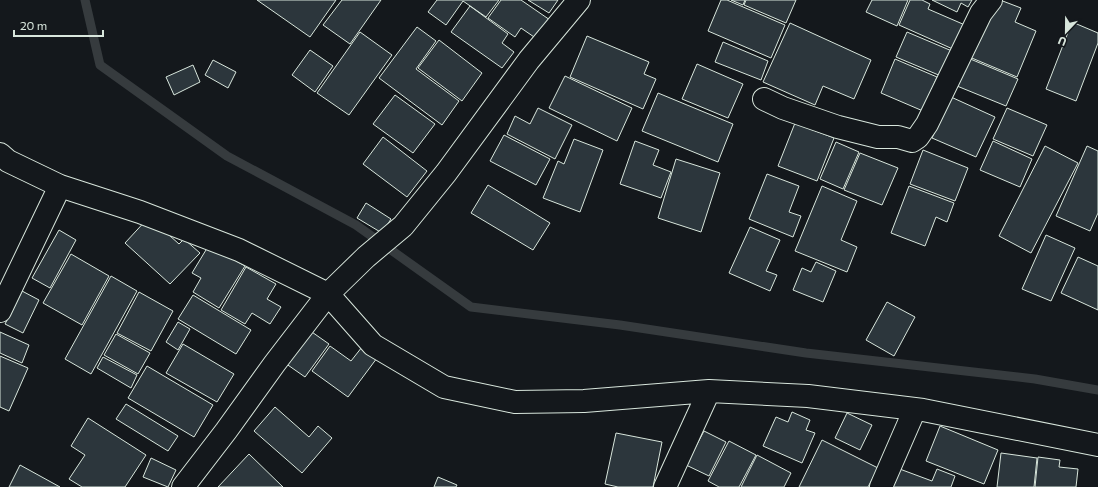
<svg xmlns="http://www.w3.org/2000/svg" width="1098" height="487" viewBox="0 0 1098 487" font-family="Commissioner,sans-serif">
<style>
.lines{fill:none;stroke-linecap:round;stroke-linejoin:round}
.stream{stroke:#363b3e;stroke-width:9}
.building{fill:#2c363c;stroke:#d8e6dc}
.minor-casing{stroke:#d8e6dc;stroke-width:24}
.minor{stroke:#14181c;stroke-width:22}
</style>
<rect width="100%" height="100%" fill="#14181c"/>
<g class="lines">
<!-- stream -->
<path class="stream" d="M85,0L100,65L227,156L356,225L471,307L620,325L806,353L1035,379L1098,390"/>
</g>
<!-- building -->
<path class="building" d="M257,0H336L310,37Z
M342,0H381L350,44L323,25Z
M437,0H499L486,17L463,1L446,25L428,12Z
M501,0H521L550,20L537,39L521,28L515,37L488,18Z
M528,0H558L549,13Z
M721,0H727L785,25L771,58L708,31Z
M731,0H745L743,5Z
M746,0H796L786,23L744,5Z
M872,0H908L897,26L866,12Z
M910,0H922L930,4L928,9L965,25L955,50L899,25Z
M932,0H972L968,7L961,3L957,12Z
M1000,0L1021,8L1015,22L1036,31L1017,77L967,56Z
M470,6L508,34L502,43L514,52L502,68L451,32Z
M1072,22L1098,33V43L1076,101L1046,89Z
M790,23L871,60L854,99L823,86L815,105L763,82Z
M417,27L436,41L416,69L459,101L442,125L379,78Z
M360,32L392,55L349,115L317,93Z
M907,32L959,54L948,79L896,57Z
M587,36L649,62L644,74L656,79L643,109L570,77Z
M439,40L482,73L462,101L418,68Z
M723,42L768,61L761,80L715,62Z
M310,50L333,66L315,92L292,75Z
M968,58L1018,79L1006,106L957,86Z
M895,59L937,77L923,111L881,93Z
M213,60L236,72L228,88L205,75Z
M697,64L743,84L728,118L682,99Z
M193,65L200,82L174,95L166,77Z
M565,76L632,108L617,141L549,108Z
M658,93L733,124L718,162L642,131Z
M395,95L435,124L413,153L373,124Z
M951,97L995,117L976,157L932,138Z
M538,108L572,125L555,159L507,134L515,116L530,124Z
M1007,108L1047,125L1033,156L993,139Z
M795,123L834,138L817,181L778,166Z
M504,135L550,159L536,185L490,161Z
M383,137L427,171L407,197L363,164Z
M574,139L603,150L580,212L543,198L558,161L564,164Z
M635,141L659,150L653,165L671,172L661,198L620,184Z
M993,141L1032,159L1020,187L980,170Z
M836,142L859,152L843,189L820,179Z
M1045,146L1078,163L1031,253L999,236Z
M1087,146L1098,151V213L1090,231L1056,216Z
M923,150L968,168L955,201L910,184Z
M860,153L898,168L882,205L844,190Z
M676,159L720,173L701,232L658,218Z
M767,174L799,186L789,212L801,216L793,237L749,219Z
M488,185L550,223L533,250L471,213Z
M822,186L857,201L841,240L857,247L847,272L795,251Z
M909,186L954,203L947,222L936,217L925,246L891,233Z
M366,203L391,219L382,233L357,218Z
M149,217L179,244L184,239L200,253L170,284L125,243Z
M750,227L780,240L766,271L777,275L770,291L729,273Z
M59,230L76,240L50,288L32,278Z
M1046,235L1075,248L1051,301L1022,289Z
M209,245L245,266L219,308L193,292L201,278L192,273Z
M71,254L109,276L82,325L43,303Z
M1078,257L1098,266V310L1061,293Z
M816,262L836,271L823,302L793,290L802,268L811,272Z
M246,267L276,284L267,299L281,307L270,324L252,313L245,324L221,310Z
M111,276L137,291L91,374L65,359Z
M22,291L39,300L23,333L5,324Z
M139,292L173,311L151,351L117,333Z
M193,295L251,330L236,354L178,319Z
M887,302L915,317L894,356L866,340Z
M178,322L190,329L178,350L166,342Z
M309,330L329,344L305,377L285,363Z
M0,332L29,345L22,363L0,353Z
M116,334L150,353L138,374L104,355Z
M183,344L234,374L217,402L166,373Z
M330,346L351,361L362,347L377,358L348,397L312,371Z
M0,356L28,368L9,411L0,407Z
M103,357L137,375L131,388L97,368Z
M147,366L213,405L194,437L128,398Z
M126,404L178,436L168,451L116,419Z
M275,407L309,437L318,426L332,438L302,473L254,431Z
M792,412L810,420L806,430L815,433L802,463L763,446L776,417L788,422Z
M847,413L872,425L860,450L835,438Z
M88,418L146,455L125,487H82L69,479L85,455L71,446Z
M940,426L998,450L984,484L926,461Z
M704,431L726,442L709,476L686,465Z
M616,433L662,442L653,487H618L605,484Z
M822,440L878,468L868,487H799Z
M729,441L756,455L739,487H719L708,481Z
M1001,453L1037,458L1034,487H997Z
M249,454L283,487H218Z
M757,455L791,473L784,487H741Z
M1038,457L1060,460L1059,467L1078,469L1076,487H1035Z
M151,458L176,470L168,487L143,477Z
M20,465L60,487H9Z
M897,468L932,481L937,469L955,476L951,487H890Z
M438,477L457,485L456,487H434Z"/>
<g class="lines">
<!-- minor casing -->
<g class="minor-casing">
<path id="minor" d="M764,99L783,108L838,127L878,137H898L912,141L918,137L927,124L981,13L991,0
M0,154L8,161L60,186L140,212L239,250L328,294L373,345L444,387L515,402L584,401L709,391L808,396L923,410L1098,445
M0,311L60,186
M183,487L226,431L275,363L328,294L366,257L403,226L446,173L529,60L579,0
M665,487L709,391
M881,487L915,409"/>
</g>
<!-- minor -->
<use href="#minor" class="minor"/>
</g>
<!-- north arrow -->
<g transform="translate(1066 32) rotate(202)" stroke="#14181c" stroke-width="3" paint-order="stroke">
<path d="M0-3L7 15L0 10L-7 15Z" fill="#d8e6dc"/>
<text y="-6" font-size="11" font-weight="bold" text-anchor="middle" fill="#d8e6dc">U</text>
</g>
<!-- scale -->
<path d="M14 30v6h89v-6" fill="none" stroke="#d8e6dc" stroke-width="2"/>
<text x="20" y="30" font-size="12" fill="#d8e6dc" stroke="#14181c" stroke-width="3" paint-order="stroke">20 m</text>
</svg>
